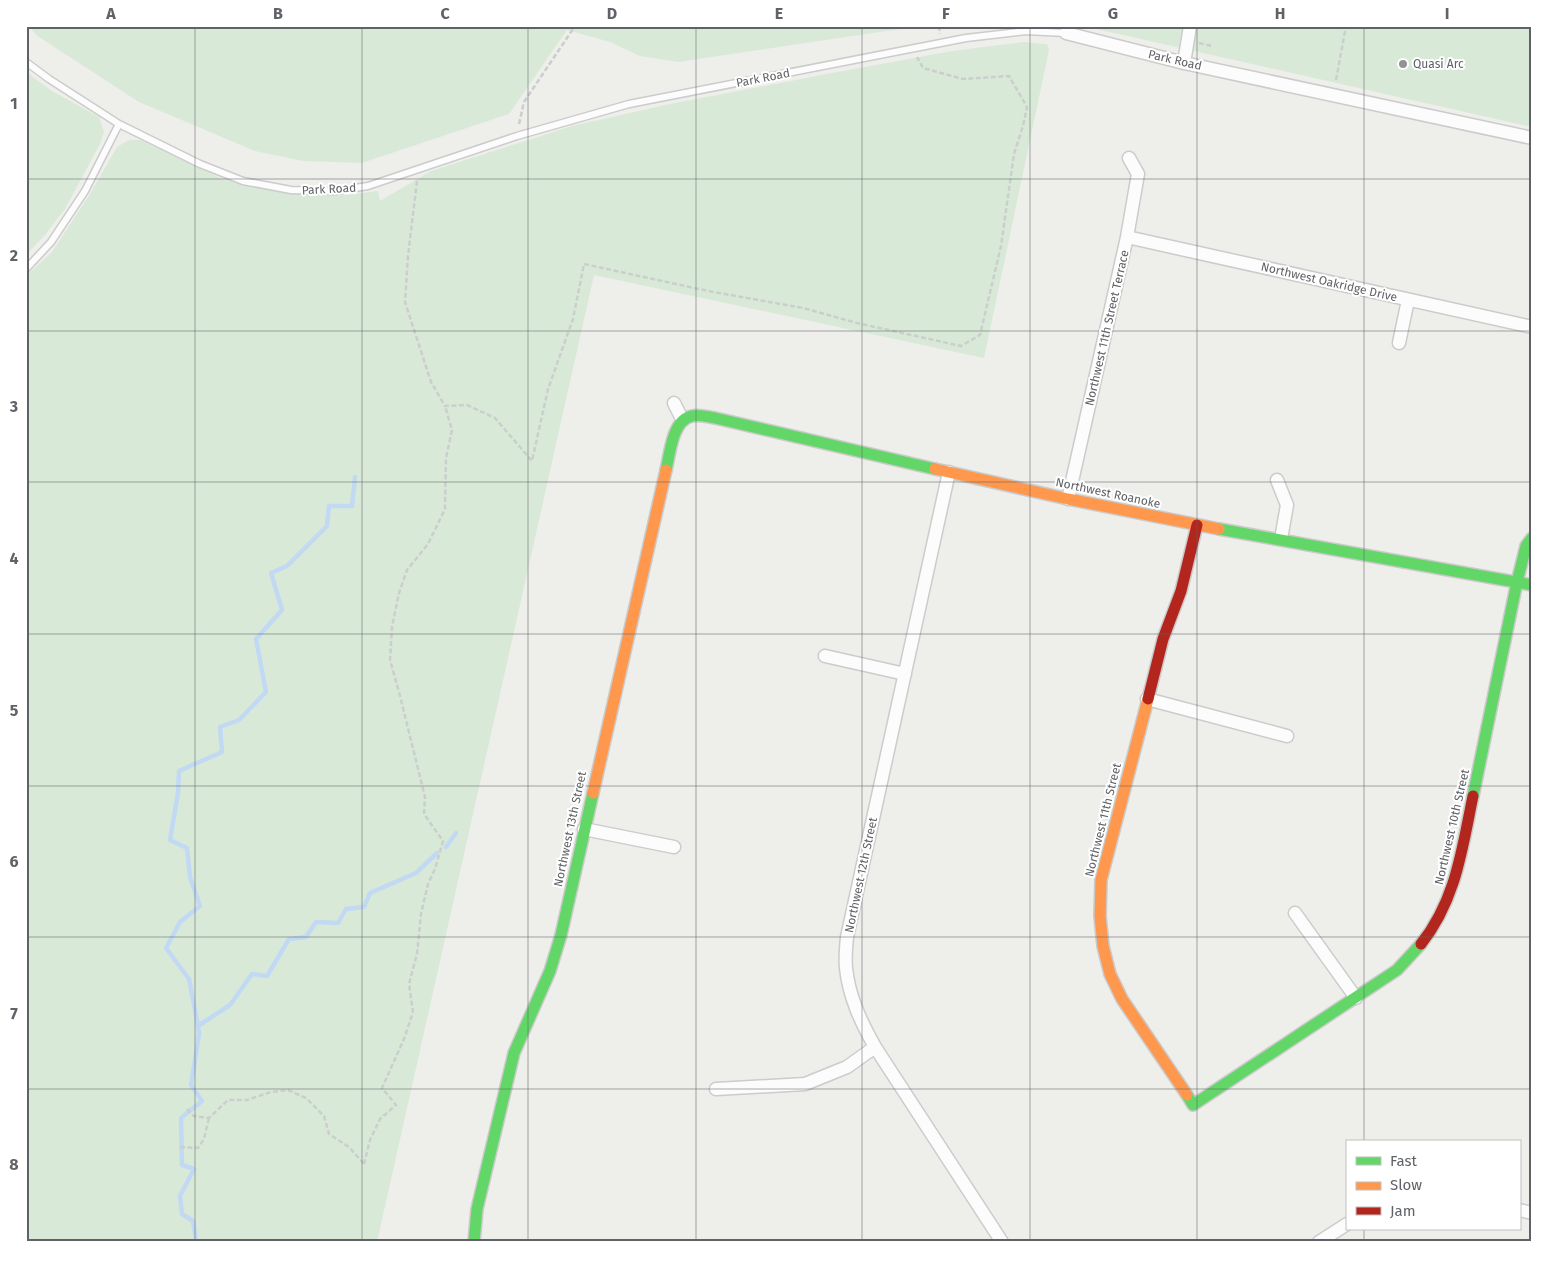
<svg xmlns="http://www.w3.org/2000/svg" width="1558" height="1268" viewBox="0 0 1558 1268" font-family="'Fira Sans',sans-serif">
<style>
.green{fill:#d9e9d8}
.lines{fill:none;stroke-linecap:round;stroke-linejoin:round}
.stream{stroke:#c2d9f4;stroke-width:4.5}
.lane-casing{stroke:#cbcccb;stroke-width:9}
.street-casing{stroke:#cbcccb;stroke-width:15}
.fast-casing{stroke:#cacaca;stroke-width:14}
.slow-casing{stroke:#cacaca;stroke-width:14}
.jam-casing{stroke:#cacaca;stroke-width:14}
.path{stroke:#cacfcd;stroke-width:2.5;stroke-dasharray:5 2.5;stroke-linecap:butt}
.lane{stroke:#fcfcfc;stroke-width:6}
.street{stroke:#fcfcfc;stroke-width:12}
.fast{stroke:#63d668;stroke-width:11}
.slow{stroke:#ff974d;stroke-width:11}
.jam{stroke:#b3261e;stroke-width:11}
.grid{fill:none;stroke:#5f6267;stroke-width:1;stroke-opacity:0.55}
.poi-dot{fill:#919395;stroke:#fff;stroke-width:2}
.labels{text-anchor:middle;stroke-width:4;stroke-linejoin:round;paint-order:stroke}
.street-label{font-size:12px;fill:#5f6267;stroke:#fff}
.poi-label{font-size:12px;fill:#5f6267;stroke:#fff;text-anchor:start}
.neatline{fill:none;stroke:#5f6267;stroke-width:2}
.grid-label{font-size:16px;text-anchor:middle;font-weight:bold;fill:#5f6267}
</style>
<rect width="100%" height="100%" fill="#eeeeea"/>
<!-- green -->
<path class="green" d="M29,26H904L900,29L678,62L640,56L610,42L567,30L509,114L362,163L303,161L255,151L139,102L36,35Z
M1083,26H1532V127Z
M1023,42L1047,44L1049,50L984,358L594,275L377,1242H26V276L52,252L90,194L117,147L129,140H141L222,179L307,195H347L378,191L380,201L431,171L572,126L670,104L832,73L952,51Z
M26,72L52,91L99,117L104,132L100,144L65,209L44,236L26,255Z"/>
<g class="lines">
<!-- stream -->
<path class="stream" d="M446,847L456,833
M198,1026L230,1005L252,974L267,976L289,939L306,937L316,922L338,923L346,909L364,907L370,893L416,873L437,853
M194,1242L196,1240L193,1221L182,1214L180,1196L194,1169L182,1165L181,1118L202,1101L191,1085L199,1034L198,1026L189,979L166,948L180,922L200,906L190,877L187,848L170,840L178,793L179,771L222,752L220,727L239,720L266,692L256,639L282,610L271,573L287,566L327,526L329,506H352L355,477"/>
<!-- lane casing -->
<g class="lane-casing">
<path id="lane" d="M26,62L49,79L119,124L200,164L243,181L291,190L335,191L368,186L517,136L629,104L966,38L1026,31L1066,33
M26,269L51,242L85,191L119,124"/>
</g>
<!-- street casing -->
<g class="street-casing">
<path id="street" d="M1066,33L1184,63L1532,138
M1184,63L1190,26
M1127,237L1532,327
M1399,343L1408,300
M674,403L682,419
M949,472L847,937C846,947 845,958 846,968C849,997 861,1022 875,1047L1002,1242
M1277,480L1287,505L1281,539
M1068,499L1127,237L1138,174L1129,158
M825,656L905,674
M1147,699L1287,736
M584,829L674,847
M1295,913L1356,998
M716,1089L805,1084L847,1067L875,1047
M1519,1210L1532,1213
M1319,1242L1347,1224"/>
</g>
<!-- fast casing -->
<g class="fast-casing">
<path id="fast" d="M666,470C670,454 672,420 692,416C699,414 708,417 715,418L935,469
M1219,529L1532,585
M1473,796L1517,582L1526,546L1532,538
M1187,1095L1193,1105L1397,970L1421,944
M474,1242L477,1209L514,1053L550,971L561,935L593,793"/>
</g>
<!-- slow casing -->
<g class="slow-casing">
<path id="slow" d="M935,469L1068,499L1219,529
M1148,699L1101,880L1100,916L1103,946L1110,974L1122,999L1187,1095
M593,793L666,470"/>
</g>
<!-- jam casing -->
<g class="jam-casing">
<path id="jam" d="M1148,699L1163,639L1181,591L1197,525
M1421,944C1456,900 1462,849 1473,796"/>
</g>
<!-- path -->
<path class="path" d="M939,26L940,34
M1199,43L1212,46
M1336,80L1346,26
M519,124L524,102L575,26
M417,181L408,256L405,302L431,382L445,406L467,405L495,418L532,461L548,389L573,319L584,264L708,291L803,308L857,323L961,346L980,335L1001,246L1014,154L1023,126L1027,107L1009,76L963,79L923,68L917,57
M187,1109L194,1116L209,1118L228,1100H247L271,1092L288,1090L306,1098L324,1116L329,1134L349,1147L364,1164
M180,1147L198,1148L204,1139L209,1118
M364,1164L370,1140L380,1119L396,1105L382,1088L404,1039L413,1012L409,984L417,954L421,914L428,884L435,869L443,841L424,814L425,797L399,692L390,660L392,627L399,593L407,570L428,544L445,509L446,458L452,430L445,406"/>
<!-- lane -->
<use href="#lane" class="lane"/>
<!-- street -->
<use href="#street" class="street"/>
<!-- fast -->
<use href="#fast" class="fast"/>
<!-- slow -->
<use href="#slow" class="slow"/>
<!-- jam -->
<use href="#jam" class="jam"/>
</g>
<!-- grid -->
<path class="grid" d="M195,26V1242M362,26V1242M528,26V1242M696,26V1242M862,26V1242M1030,26V1242M1197,26V1242M1364,26V1142M26,179H1532M26,331H1532M26,482H1532M26,634H1532M26,786H1532M26,937H1532M26,1089H1532M1364,1229V1242"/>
<!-- markers -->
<circle class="poi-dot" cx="1403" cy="64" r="5"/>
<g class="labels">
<!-- street labels -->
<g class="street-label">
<text transform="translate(1175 60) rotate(13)" y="4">Park Road</text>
<text transform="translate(763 78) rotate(-11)" y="4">Park Road</text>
<text transform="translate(329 189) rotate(-3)" y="4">Park Road</text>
<text transform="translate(1329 282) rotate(13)" y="4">Northwest Oakridge Drive</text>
<text transform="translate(1107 328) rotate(-77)" y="4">Northwest 11th Street Terrace</text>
<text transform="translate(1108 493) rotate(12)" y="4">Northwest Roanoke</text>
<text transform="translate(1103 820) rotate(-76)" y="4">Northwest 11th Street</text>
<text transform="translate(1452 827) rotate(-77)" y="4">Northwest 10th Street</text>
<text transform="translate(570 829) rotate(-78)" y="4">Northwest 13th Street</text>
<text transform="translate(861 875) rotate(-78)" y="4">Northwest 12th Street</text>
</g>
<!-- poi labels -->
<g class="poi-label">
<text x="1413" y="68">Quasi Arc</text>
</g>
</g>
<!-- border -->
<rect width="1558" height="1268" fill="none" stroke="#ffffff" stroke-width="55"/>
<!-- legend -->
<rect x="1346" y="1140" width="175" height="90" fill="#ffffff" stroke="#bfc0c2"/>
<rect x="1356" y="1157" width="25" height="8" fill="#63d668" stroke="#bfc0c2"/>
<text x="1390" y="1166" font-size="15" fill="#5f6267">Fast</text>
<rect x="1356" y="1182" width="25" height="8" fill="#ff974d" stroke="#bfc0c2"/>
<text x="1390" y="1190" font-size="15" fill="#5f6267">Slow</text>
<rect x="1356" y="1207" width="25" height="8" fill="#b3261e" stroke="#bfc0c2"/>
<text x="1390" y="1216" font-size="15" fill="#5f6267">Jam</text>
<rect x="28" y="28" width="1502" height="1212" class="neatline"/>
<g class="grid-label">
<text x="111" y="19">A</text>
<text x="278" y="19">B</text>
<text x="445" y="19">C</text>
<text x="612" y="19">D</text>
<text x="779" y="19">E</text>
<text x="946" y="19">F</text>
<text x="1113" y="19">G</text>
<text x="1280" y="19">H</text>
<text x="1447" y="19">I</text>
<text x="14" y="109">1</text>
<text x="14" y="261">2</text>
<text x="14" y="412">3</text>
<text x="14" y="564">4</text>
<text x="14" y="716">5</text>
<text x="14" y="867">6</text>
<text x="14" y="1019">7</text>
<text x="14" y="1170">8</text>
</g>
</svg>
